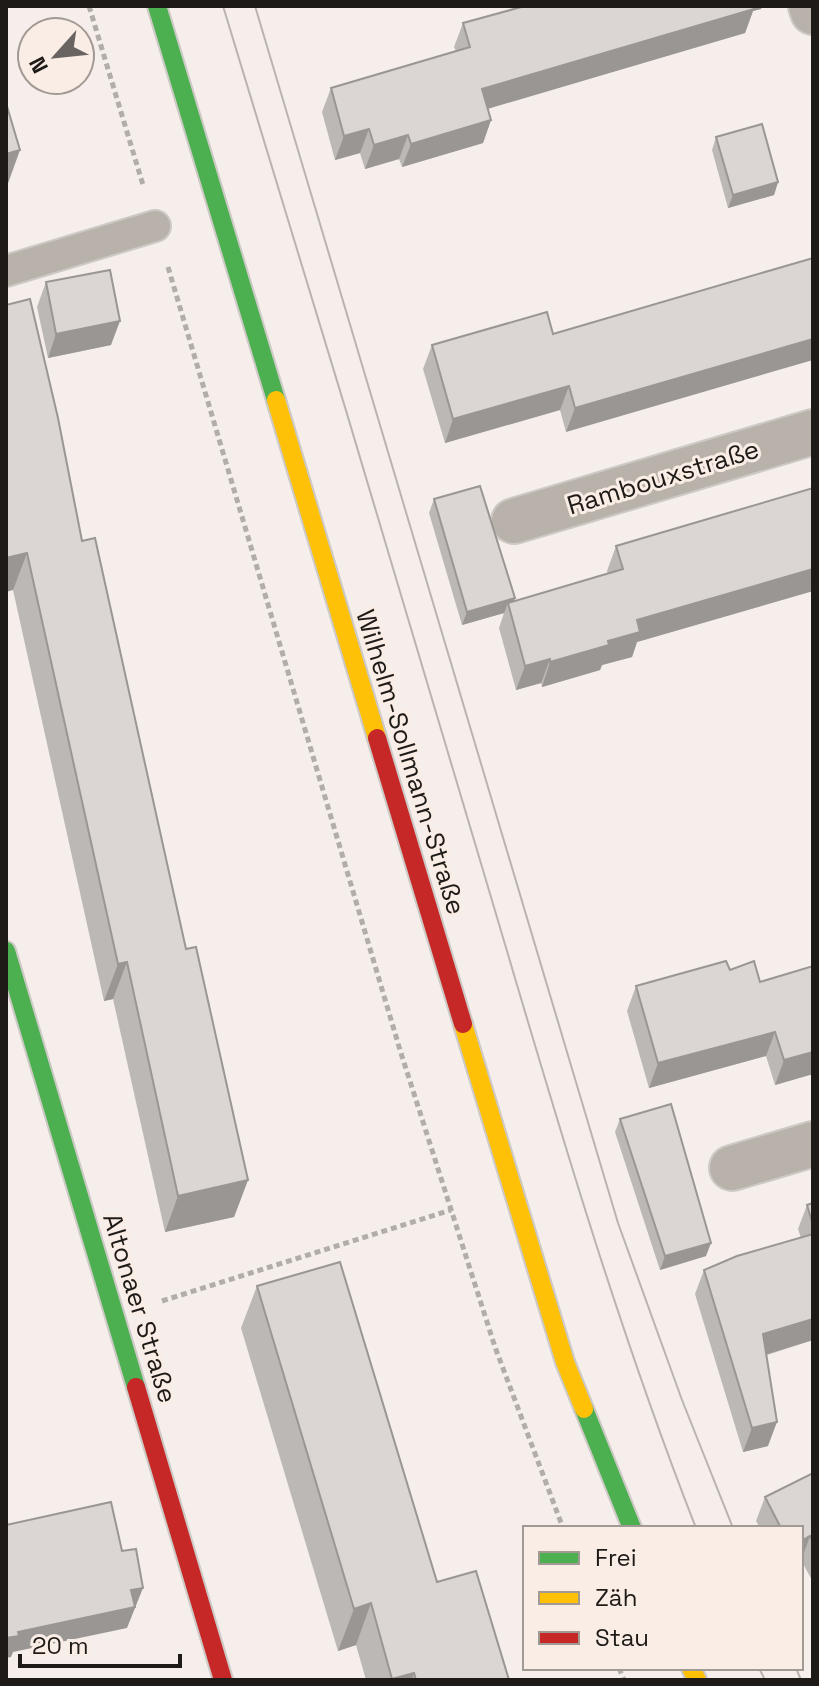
<svg xmlns="http://www.w3.org/2000/svg" width="819" height="1686" viewBox="0 0 819 1686" font-family="'Space Grotesk',sans-serif">
<style>
.lines{fill:none;stroke-linecap:round;stroke-linejoin:round}
.lane-casing{stroke:#cdc9c5;stroke-width:34}
.street-casing{stroke:#cdc9c5;stroke-width:48}
.fast-casing{stroke:#cdc9c5;stroke-width:22}
.slow-casing{stroke:#cdc9c5;stroke-width:22}
.jam-casing{stroke:#cdc9c5;stroke-width:22}
.path{stroke:#b3ada9;stroke-width:5;stroke-dasharray:6 4;stroke-linecap:butt}
.lane{stroke:#b8b2aa;stroke-width:30}
.street{stroke:#b8b2aa;stroke-width:44}
.fast{stroke:#4caf50;stroke-width:18}
.slow{stroke:#ffc107;stroke-width:18}
.jam{stroke:#c62828;stroke-width:18}
.tram{stroke:#bab3ae;stroke-width:2}
.wall{fill:#bcb8b5}
.shaded-wall{fill:#999694}
.building{fill:#dbd6d3;stroke:#999694;stroke-width:2}
.labels{text-anchor:middle;stroke-width:6;stroke-linejoin:round;paint-order:stroke}
.street-label{font-size:26px;fill:#1e1a17;stroke:#f9ede6}
</style>
<rect width="100%" height="100%" fill="#f5eeea"/>
<g class="lines">
<!-- lane casing -->
<g class="lane-casing">
<path id="lane" d="M6,271L155,226"/>
</g>
<!-- street casing -->
<g class="street-casing">
<path id="street" d="M811,6L813,12
M514,521L813,432
M732,1168L813,1144"/>
</g>
<!-- fast casing -->
<g class="fast-casing">
<path id="fast" d="M157,6L276,400
M6,951L136,1387
M584,1409L632,1528"/>
</g>
<!-- slow casing -->
<g class="slow-casing">
<path id="slow" d="M276,400L377,738
M463,1024L565,1362L584,1409
M691,1668L697,1680"/>
</g>
<!-- jam casing -->
<g class="jam-casing">
<path id="jam" d="M377,738L463,1024
M136,1387L223,1680"/>
</g>
<!-- path -->
<path class="path" d="M89,6L143,185
M168,267L400,1050L495,1347L563,1528
M162,1301L451,1210
M619,1668L624,1680"/>
<!-- lane -->
<use href="#lane" class="lane"/>
<!-- street -->
<use href="#street" class="street"/>
<!-- fast -->
<use href="#fast" class="fast"/>
<!-- slow -->
<use href="#slow" class="slow"/>
<!-- jam -->
<use href="#jam" class="jam"/>
<!-- tram -->
<path class="tram" d="M223,6C310,287 393,568 477,850C545,1078 609,1306 696,1528
M255,6L618,1223L682,1400L733,1528
M759,1668L765,1680
M796,1668L801,1680"/>
</g>
<!-- wall -->
<path class="wall" d="M525,6H762L761,9L753,11L745,33L488,108L491,120L483,143L402,167L399,159L365,169L360,153L335,160L322,112L331,88L456,51L454,47L463,23Z
M716,137L778,182L774,195L728,208L712,150Z
M813,258L566,432L560,410L445,443L423,369L432,345L553,334Z
M46,282L111,345L48,358L37,307Z
M6,305L82,541L186,949L248,1180L234,1217L165,1232L113,999L104,1001L13,590Z
M813,488V591L637,642L632,657L602,665L600,670L542,687L541,683L516,690L499,628L504,613L462,625L429,513L434,499L515,598L514,602L608,574L607,571L616,546Z
M813,966V1074L775,1085L766,1056L649,1088L627,1011L636,986L730,970L760,982Z
M620,1119L706,1256L660,1270L615,1132Z
M813,1203V1340L767,1355L768,1446L743,1452L695,1294L704,1270L801,1238L798,1229L807,1205Z
M257,1286L437,1582L509,1680H366L356,1645L338,1651L241,1328Z
M813,1473V1582L801,1560V1528H760L756,1521L765,1497Z"/>
<!-- shaded-wall -->
<path class="shaded-wall" d="M743,6H762L761,9L753,11L745,33L474,113L482,89Z
M491,120L483,143L402,167L411,144Z
M369,129L360,153L335,160L344,136Z
M408,135L399,159L365,169L374,145Z
M20,150L6,189V154Z
M778,182L774,195L728,208L733,195Z
M120,321L111,345L48,358L56,334Z
M813,339V360L566,432L575,408Z
M569,386L560,410L445,443L453,419Z
M27,553L13,590L6,592V558Z
M813,569V591L637,642L632,657L602,665L600,670L542,687L550,662L608,641L637,620Z
M515,598L510,611L508,603L504,613L462,625L467,612Z
M550,659L541,683L516,690L525,666Z
M127,962L113,999L104,1001L118,964Z
M775,1032L766,1056L649,1088L658,1063Z
M813,1052V1074L775,1085L784,1060Z
M248,1180L234,1217L165,1232L178,1196Z
M711,1243L706,1256L660,1270L665,1256Z
M813,1319V1340L755,1358L763,1334Z
M777,1422L768,1446L743,1452L752,1428Z
M810,1536L801,1561V1541Z
M143,1588L127,1628L13,1652L11,1657L6,1658V1638L18,1632L131,1590Z
M371,1603L356,1645L338,1651L354,1609Z
M414,1673L412,1680H392V1679Z"/>
<!-- building -->
<path class="building" d="M525,6H753L754,9L482,89L491,120L411,144L408,135L374,145L369,129L344,136L331,88L470,47L463,23Z
M6,103L20,150L6,154Z
M762,124L778,182L733,195L716,137Z
M813,258V339L575,408L569,386L453,419L432,345L547,312L553,334Z
M110,270L120,321L56,334L46,282Z
M30,299L58,418L82,541L95,538L186,949L196,947L248,1180L178,1196L127,962L118,964L27,553L6,558V305Z
M480,486L515,598L467,612L434,499Z
M813,488V569L637,620L640,632L608,641L609,645L550,662V659L525,666L508,603L623,569L616,546Z
M726,961L730,970L754,961L760,982L813,966V1052L784,1060L775,1032L658,1063L636,986Z
M671,1104L711,1243L665,1256L620,1119Z
M813,1203V1225L807,1205Z
M813,1234V1319L763,1334L777,1422L752,1428L704,1270L737,1256Z
M340,1262L437,1582L476,1571L509,1680H416L414,1673L392,1679L371,1603L354,1609L257,1286Z
M813,1473V1542L810,1536L801,1541V1528H781L765,1497Z
M111,1502L122,1551L136,1549L143,1588L131,1590L135,1607L18,1632L19,1636L6,1638V1525Z"/>
<g class="labels">
<!-- street labels -->
<g class="street-label">
<text transform="translate(663 477) rotate(-17)" y="9">Rambouxstraße</text>
<text transform="translate(411 762) rotate(73)" y="9">Wilhelm-Sollmann-Straße</text>
<text transform="translate(140 1308) rotate(73)" y="9">Altonaer Straße</text>
</g>
</g>
<!-- border -->
<rect width="819" height="1686" fill="none" stroke="#1e1a17" stroke-width="16"/>
<!-- legend -->
<rect x="523" y="1526" width="280" height="144" fill="#f9ede6" stroke="#a19993" stroke-width="2"/>
<rect x="539" y="1552" width="40" height="12" fill="#4caf50" stroke="#a19993" stroke-width="2"/>
<text x="595" y="1566" font-size="24" fill="#1e1a17">Frei</text>
<rect x="539" y="1592" width="40" height="12" fill="#ffc107" stroke="#a19993" stroke-width="2"/>
<text x="595" y="1606" font-size="24" fill="#1e1a17">Zäh</text>
<rect x="539" y="1632" width="40" height="12" fill="#c62828" stroke="#a19993" stroke-width="2"/>
<text x="595" y="1646" font-size="24" fill="#1e1a17">Stau</text>
<!-- north arrow -->
<g transform="translate(56 56) rotate(243)"><circle r="38" fill="#f9ede6" stroke="#a19993" stroke-width="2"/>
<path d="M0-6L14 30L0 20L-14 30Z" fill="#696461"/>
<text y="-12" font-size="22" font-weight="bold" text-anchor="middle" fill="#1e1a17">N</text>
</g>
<!-- scale -->
<path d="M20 1654v12h160v-12" fill="none" stroke="#1e1a17" stroke-width="4"/>
<text x="32" y="1654" font-size="24" fill="#1e1a17" stroke="#f9ede6" stroke-width="6" paint-order="stroke">20 m</text>
</svg>
